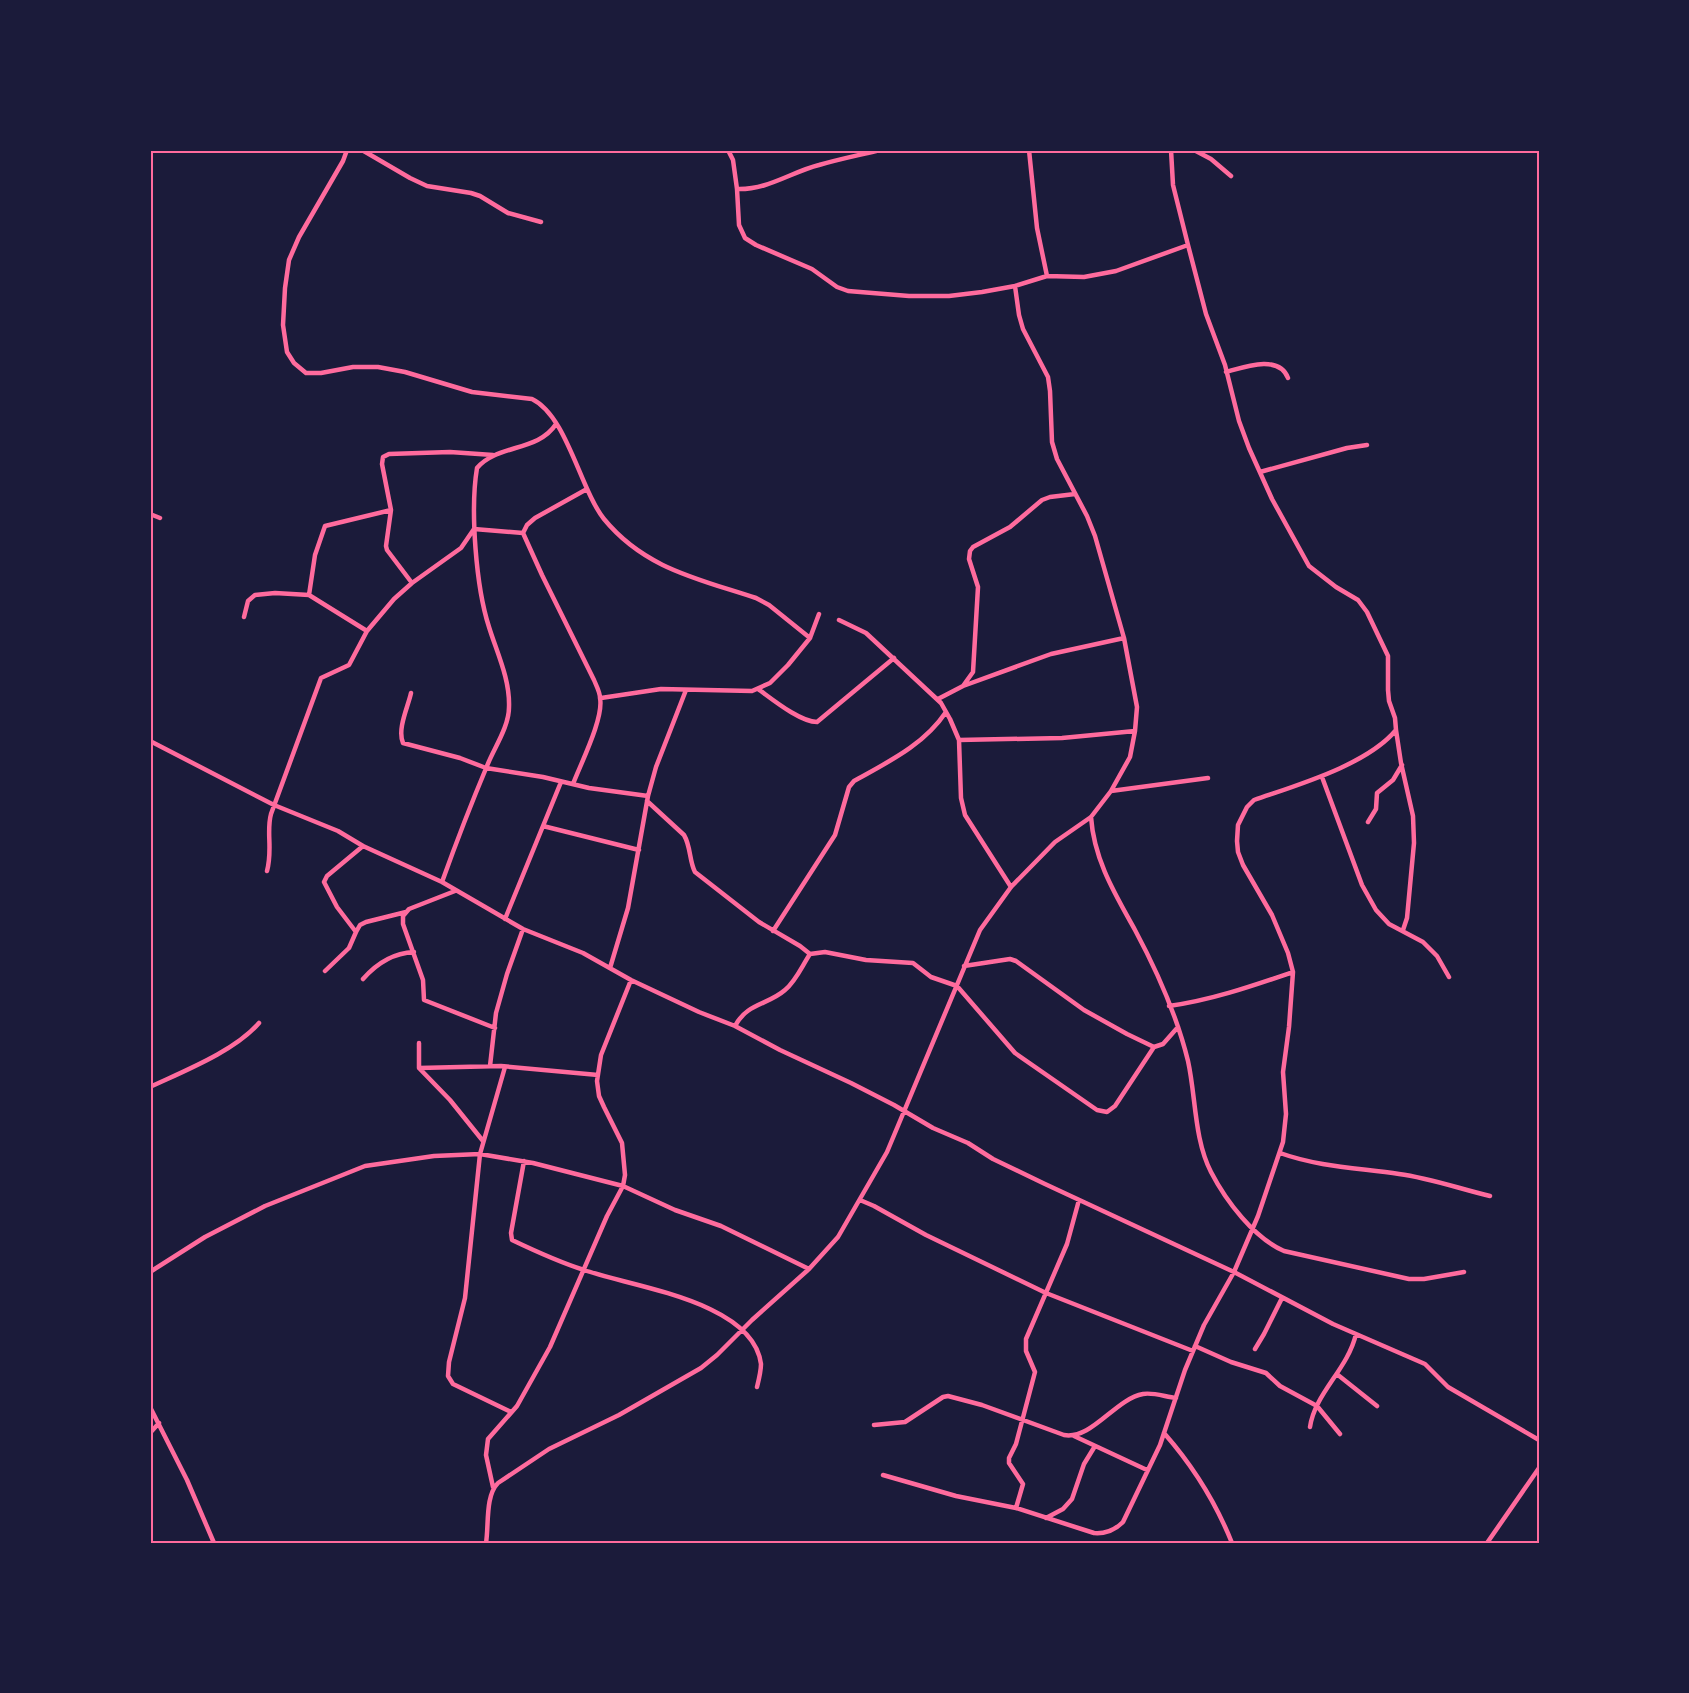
<svg xmlns="http://www.w3.org/2000/svg" width="1689" height="1693" viewBox="0 0 1689 1693" font-family="Arial,sans-serif">
<style>
.lines{fill:none;stroke-linecap:round;stroke-linejoin:round}
.minor{stroke:#ff6b9d;stroke-width:4.5}
.neatline{fill:none;stroke:#ff6b9d;stroke-width:2}
</style>
<rect width="100%" height="100%" fill="#1b1b3a"/>
<g class="lines">
<!-- minor -->
<path class="minor" d="M347,150L343,161L299,237L289,260L285,288L283,325L287,352L294,363L306,373H321L353,367H378L405,372L472,392L532,399C567,416 580,489 604,519C645,569 699,579 756,598L769,605L810,638
M362,150L410,178L427,186L471,193L480,196L508,213L541,222
M728,150L733,160L737,189L739,225L745,238L756,245L812,269L837,287L848,291L909,296H949L982,292L1015,286L1047,276L1084,277L1116,271L1188,245
M1029,150L1037,228L1047,276
M1194,150L1211,159L1231,176
M737,189C768,190 791,172 819,165C839,159 860,155 880,150
M1226,372C1244,367 1279,354 1288,378
M1260,472L1347,448L1367,445
M150,514L160,518
M412,583L387,550L386,546L391,510L382,464L383,457L389,454L450,452L493,455
M309,595L315,555L325,526L391,510
M244,617L248,601L255,595L275,593L309,595L367,631
M839,620L866,633L941,703L950,719L959,740L961,798L965,815L1011,887
M963,686L1051,654L1124,638
M758,689C772,699 800,722 817,722L894,658
M411,693C408,707 397,729 403,743L460,758L486,768L543,777L589,788L648,796
M601,698L661,689L752,691L770,683L788,665L810,638L819,614
M938,699L963,686L973,672L978,587L969,559L970,551L973,547L1010,527L1042,500L1050,497L1075,494
M1396,730L1401,763L1413,816L1414,843L1407,918L1403,930
M959,740L1062,738L1135,731
M150,741L274,805L338,831L363,846L442,882L523,929L583,953L631,980L699,1012L735,1026L780,1050L851,1083L894,1105L933,1128L968,1143L993,1159L1045,1184L1234,1272L1333,1324L1425,1364L1448,1387L1539,1440
M1322,777L1362,885L1376,910L1389,924L1423,942L1437,956L1449,977
M573,784C581,763 604,718 600,698C600,692 596,685 594,680L542,575L523,533L527,525L535,518L587,489
M1111,791L1208,778
M647,801L684,835C691,847 689,860 695,872L759,922L800,946L810,954
M1091,817C1094,860 1115,894 1135,930C1157,971 1177,1016 1188,1061C1196,1097 1194,1139 1211,1172C1226,1201 1254,1238 1284,1251L1409,1279H1424L1464,1272
M1368,822L1376,809L1377,793L1393,780L1402,765
M543,826L639,850
M267,871C273,849 266,832 271,814L321,678L349,665L367,631L394,599L412,583L461,548L474,529L523,533
M442,882C456,843 471,804 487,766C494,748 509,727 509,707C510,679 497,653 489,627C476,587 470,510 477,468C497,444 538,452 556,424
M455,891L409,909L403,916V924L423,980L424,1000L495,1028
M505,919L561,782
M773,931L835,835L849,787L854,781C888,762 924,745 946,712
M356,932L337,907L324,882L327,876L363,846
M964,966L1010,959L1016,961L1084,1010L1127,1034L1154,1047L1163,1044L1178,1027
M610,968L628,908L648,796L656,767L686,690
M325,971L349,948L356,932L360,925L366,922L406,912
M363,979C377,963 393,953 414,952
M1169,1006C1212,1000 1252,986 1293,972
M735,1026C747,1003 768,1005 785,990C796,981 802,966 810,954L825,952L866,960L913,963L931,977L957,986L1015,1053L1097,1110L1107,1112L1115,1106L1154,1047
M419,1043V1068L450,1100L483,1141
M490,1066L496,1013L507,974L523,929
M505,1067L480,1154L465,1298L449,1362L448,1376L453,1384L511,1412
M419,1068L501,1066L598,1075
M150,1087C184,1071 235,1051 259,1023
M1280,1153C1319,1167 1359,1168 1399,1174C1430,1178 1460,1189 1490,1196
M524,1161L511,1233L512,1240C535,1251 559,1262 584,1270C632,1287 753,1301 761,1364C761,1371 759,1379 757,1387
M860,1200L874,1206L926,1235L1046,1293L1193,1351
M150,1272L205,1237L265,1206L365,1166L434,1156L480,1154L533,1163L623,1186L675,1210L721,1226L809,1269
M1195,1346L1231,1362L1266,1373L1280,1386L1317,1406L1340,1434
M1255,1349L1264,1334L1282,1298
M1338,1375L1377,1406
M150,1407L187,1480L214,1543
M874,1425L905,1422L943,1397L948,1396L982,1405L1064,1435C1092,1440 1115,1399 1143,1394C1153,1392 1166,1397 1176,1398
M1310,1427C1315,1393 1348,1369 1356,1334
M150,1433L159,1423
M1164,1433C1193,1466 1216,1503 1232,1543
M1074,1436L1147,1470
M883,1475L956,1496L1016,1508L1094,1533C1106,1534 1115,1530 1123,1522L1160,1445L1185,1370L1204,1325L1234,1272L1258,1216L1283,1142L1286,1114L1283,1072L1289,1027L1293,972L1288,953L1272,915L1243,865L1238,852L1237,841L1238,825L1247,807L1254,800C1297,785 1367,765 1396,730L1395,718L1389,701L1388,690V656L1367,612L1358,600L1336,587L1309,566L1272,499L1249,448L1239,421L1225,365L1206,314L1188,245L1173,185L1171,150
M493,1487L486,1455L488,1439L517,1406L550,1347L607,1216L623,1186L625,1175L622,1143L604,1107L599,1096L597,1081L601,1055L631,980
M1016,1508L1023,1484L1009,1463V1458L1016,1444L1035,1372L1026,1351V1339L1067,1244L1079,1200
M1046,1518L1063,1509L1072,1499L1084,1464L1095,1446
M486,1543C489,1525 485,1496 498,1483L549,1449L619,1415L701,1368L717,1355L752,1320L809,1269L838,1237L887,1152L980,930L1011,887L1055,842L1091,817L1111,791L1130,757L1135,731L1137,707L1124,638L1095,536L1087,516L1057,459L1052,442L1050,391L1048,377L1023,329L1019,315L1015,286
M1487,1543L1539,1468"/>
</g>
<!-- border -->
<rect width="1689" height="1693" fill="none" stroke="#1b1b3a" stroke-width="303"/>
<rect x="152" y="152" width="1386" height="1390" class="neatline"/>
</svg>
